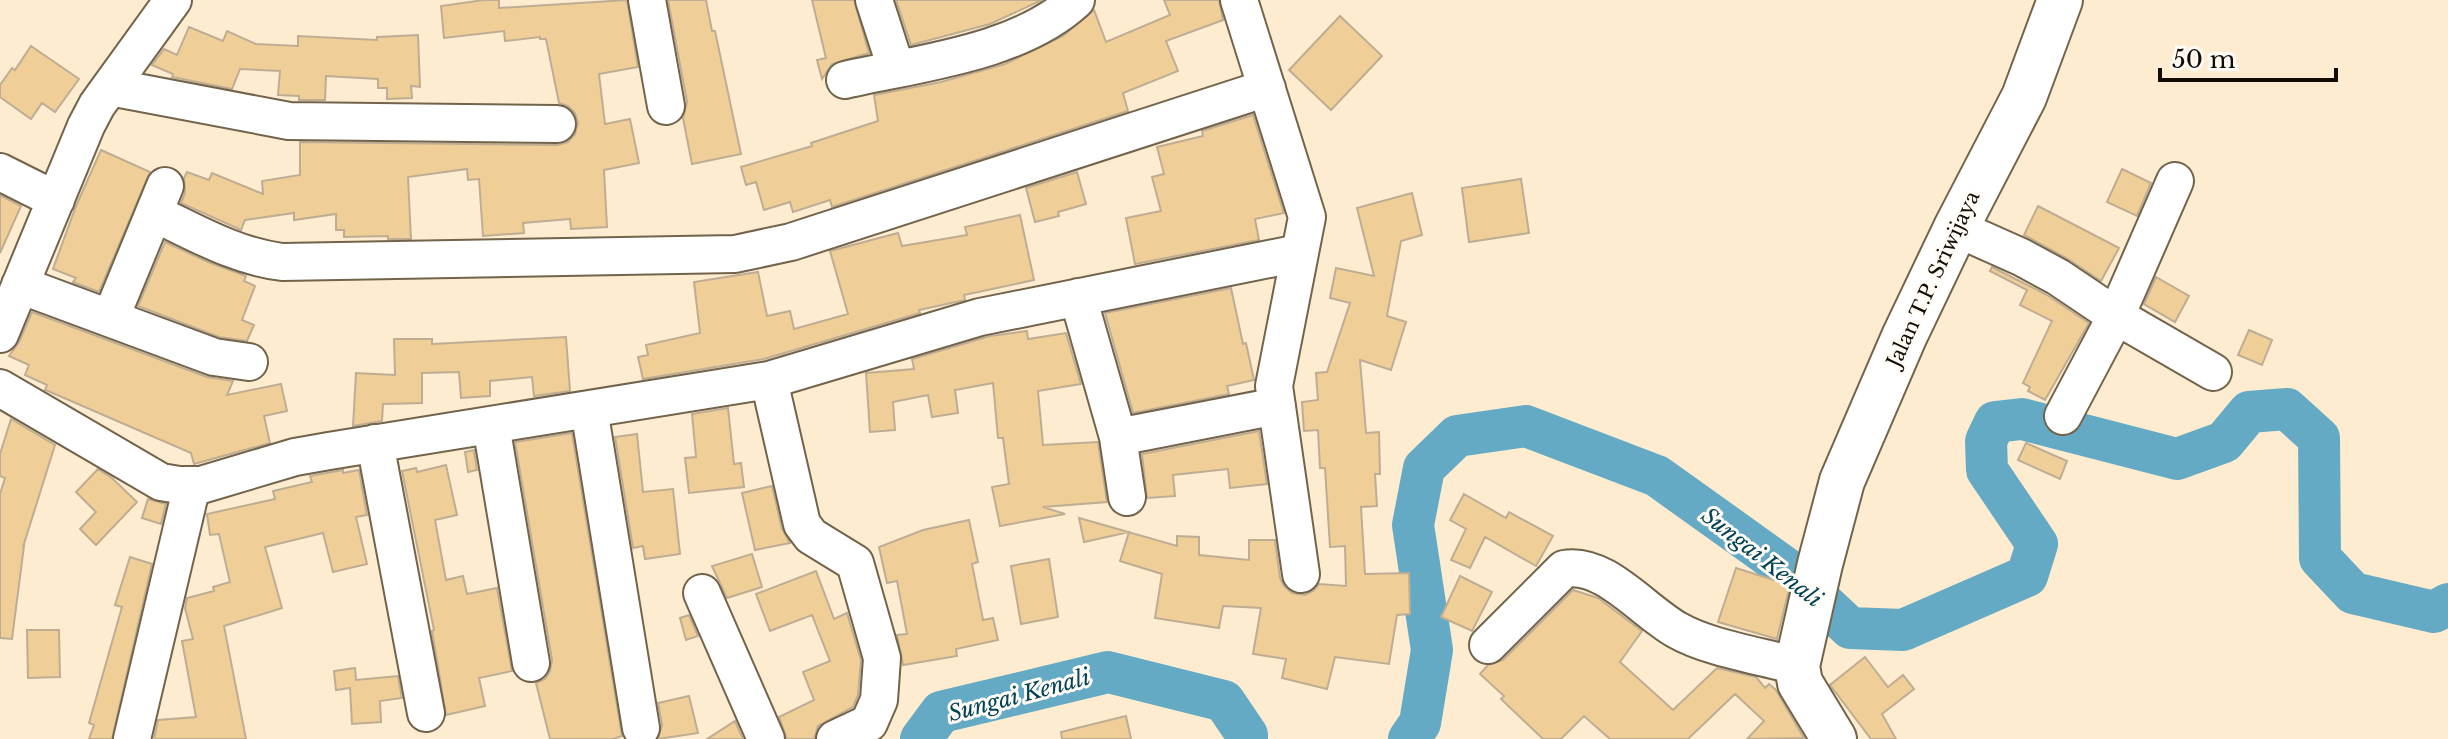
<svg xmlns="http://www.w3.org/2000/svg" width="2448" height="739" viewBox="0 0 2448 739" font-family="'Libre Baskerville',serif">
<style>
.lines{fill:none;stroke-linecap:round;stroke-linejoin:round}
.river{stroke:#65aac4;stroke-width:42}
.building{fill:#f0ce97;stroke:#bead93;stroke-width:2}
.minor-casing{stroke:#72634b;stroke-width:40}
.major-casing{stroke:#72634b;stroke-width:48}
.minor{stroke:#fff;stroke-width:36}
.major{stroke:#fff;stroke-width:44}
.labels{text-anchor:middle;stroke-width:6;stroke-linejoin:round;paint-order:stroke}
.street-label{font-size:20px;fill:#120c04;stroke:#fffbf6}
.water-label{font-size:22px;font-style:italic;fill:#014255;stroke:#fffbf6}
</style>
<rect width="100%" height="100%" fill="#feecd1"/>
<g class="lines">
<!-- river -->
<path class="river" d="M921,739L941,712L1108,672L1224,701L1247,735V739
M1409,739L1420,723L1432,650L1413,525L1424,468L1457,436L1526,426L1657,476L1787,569L1850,628L1903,630L2027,576L2037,544L1987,470L1986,441L1995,422L2022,419L2177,459L2224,442L2249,412L2287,409L2319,438L2320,558L2353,593L2434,612L2448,604"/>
</g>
<!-- building -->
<path class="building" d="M484,0H499V8L627,0L638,67L599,74L605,124L630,119L639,163L604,170L607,227L571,229L570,219L523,223L524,233L483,236L479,179L468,180L467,169L408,177L411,239H388V236L344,237V230H336V214L294,220V213L245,220L241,230L181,203L185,193L184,178L187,172L209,180L212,173L263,194L262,181L300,175V142L557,145L568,142L575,134L578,123L575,113L568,106L559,103L546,39H540V37L505,41L504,31L444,38L441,6Z
M668,0H706L712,31H715L741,154L692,164L683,118L687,102Z
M812,0H854L869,53L832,64L822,79L817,60L826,58Z
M896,0H1042L990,24L911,45Z
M1164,0H1219L1223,20L1166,41L1178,71L1123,93L1128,111L832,207L830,200L793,212L790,202L764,210L756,182L746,185L741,167L812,146L811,143L878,121L874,95L941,82L1005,64L1063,36L1094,10L1106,42L1170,15Z
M1340,16L1382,56L1331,110L1289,70Z
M189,27L223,41L227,31L256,44L298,46V36L377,40V37L418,35L420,87L411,86L412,98L387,99V88H378V79L326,76L325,100H299V96L278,95L280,71L240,69L232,89L172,77L173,74L152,65L164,49L177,55Z
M31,46L79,79L55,112L42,103L31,119L0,97V85L12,68L15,70Z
M1253,115L1284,213L1255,219L1259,240L1135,264L1126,218L1161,211L1152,177L1164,174L1157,147L1203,136L1202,131Z
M101,150L150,172L99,292L73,282L76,278L53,269L76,206Z
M2122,169L2151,183L2137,216L2107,202Z
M1077,172L1086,204L1058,212L1059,216L1035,222L1026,188Z
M1521,179L1529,233L1469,242L1462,188Z
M1412,193L1422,235L1401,241L1387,316L1406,322L1391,370L1360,360L1366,433L1379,432L1380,474H1375L1377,506L1361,507L1365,574L1409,573L1410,614L1397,615L1389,664L1335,657L1327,689L1282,678L1286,659L1253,654L1261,608L1223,606L1219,628L1155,618L1162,574L1120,561L1129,532L1084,542L1079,518L1177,546V536L1199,537V555L1249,560V540H1275L1280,578L1284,586L1292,593L1305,595L1313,591L1319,584L1346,586L1345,546L1330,547L1325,468H1320L1318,430L1304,431L1302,402L1318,400L1316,373L1327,372L1350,303L1330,298L1336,268L1374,276L1357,208Z
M0,195L21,206L0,253Z
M2038,206L2119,248L2101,281L2068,259L2024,235Z
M1020,215L1034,280L964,295L965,300L919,310L920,313L764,359L643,379L638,357L648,355L646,345L700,333L694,282L758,272L767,316L790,311L794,329L848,314L830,251L898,233L902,246L967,235L965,227Z
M165,242L208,262L246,276L244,281L255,286L242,320L254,325L247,341L219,337L138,306Z
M1992,267L2047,295L2089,323L2045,400L2028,391L2030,387L2023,383L2052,321L2020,305L2027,290L1990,271Z
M2156,277L2189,296L2175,322L2144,304Z
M1231,288L1243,344L1246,343L1254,380L1227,386L1229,394L1133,413L1105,313Z
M32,312L207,377L233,381L227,395L281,384L287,411L264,416L270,443L194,464L191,453L48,391L45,390L47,385L25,375L29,365L9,356L19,342Z
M2249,330L2272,340L2262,365L2238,355Z
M1027,331L1028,339L1066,333L1081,384L1038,391L1043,445L1098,442L1107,502L1043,507L1065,514L1000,526L992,487L1009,484L1003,438H998L993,383L955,390L958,413L932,417L928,395L893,402L895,430L870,432L866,373L914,369L912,359L990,336Z
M566,337L570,391L534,396L532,377L490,381V396L461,398L459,372L422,373V403L383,404L382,421L353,426L356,373L395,375L394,339H432V344Z
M728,408L734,464L741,463L744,487L689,493L685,458L696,457L692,414Z
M11,419L55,445L23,547L24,546L12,639L0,638V494L5,478L0,476V454Z
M1259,431L1267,484L1230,488L1228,469L1173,475L1175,496L1147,498L1142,454Z
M572,433L622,736L613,739H550L536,683L545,679L550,671L552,660L515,442Z
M637,434L643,492L673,489L680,554L645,559L643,546L633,548L615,437Z
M2026,443L2067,461L2060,479L2018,460Z
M474,450L477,470L468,472L465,452Z
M446,465L457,515L435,520L446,580L463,576L467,594L497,588L512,671L479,678L485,706L446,715L432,631L434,630L402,471L416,468L417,472Z
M98,469L112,478L137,502L96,545L80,529L96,512L76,492Z
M343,470V473L359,470L367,515L356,517L367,564L333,572L323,533L265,547L282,608L224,626L246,739H154L158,720L196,717L182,641L193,639L185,608L187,598L214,591L213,587L230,582L219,534L210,535L207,514L275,499L273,491L312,482L310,476Z
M772,486L782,529L790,543L755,550L742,493Z
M1464,494L1506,518L1509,512L1553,536L1536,566L1485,537L1470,568L1451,560L1466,529L1450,520Z
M148,499L166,504L161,524L142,518Z
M969,520L978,562L972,564L983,620L993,618L998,640L956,649L957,656L903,665L897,635L907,634L897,581L887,583L879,547L923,530Z
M752,554L762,587L727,598L712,566Z
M130,557L152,564L112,739H89L94,725L89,723L122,607L115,605Z
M1049,559L1058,617L1021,624L1011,566Z
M1736,568L1790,585L1777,639L1718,622Z
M816,571L834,619L847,613L861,660L858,695L853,707L818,726L814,739H787L779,717L814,700L803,672L830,661L812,615L770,631L756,594Z
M1460,576L1492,592L1472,631L1441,617Z
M1573,590L1598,598L1642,631L1620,662L1673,710L1717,668L1756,677L1765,688L1769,684L1776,690L1804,738L1747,739L1764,721L1735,694L1688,739H1610L1584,716L1561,739H1543L1501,699L1504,696L1480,674L1488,665L1503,660Z
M689,615L698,636L686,640L680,618Z
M27,630H59L60,677L28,678Z
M1865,657L1888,687L1903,675L1914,689L1882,714L1896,739H1871L1830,685Z
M355,668L356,680L398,676L402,698L380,701L381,722L352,724L350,688L336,690L334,671Z
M689,696L698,733L658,739L662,725L658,703Z
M1126,716L1131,739H1062L1061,732Z
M735,721L743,739H707Z"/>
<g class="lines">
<!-- minor casing -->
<g class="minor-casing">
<path id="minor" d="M647,0L666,106
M874,0L896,68
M1239,0L1307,217L1274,386L1301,574
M845,80C919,63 1019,53 1076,0
M110,87L289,121L557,124
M0,172L56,200
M154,213C196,233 235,256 282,262L735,254L791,242L1267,88
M1956,228L2021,257L2058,277L2116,316L2213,372
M20,285L214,357L249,362
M1078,297L1118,437L1127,497
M111,317L165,186
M0,334L86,126L97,105L173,0
M769,380L802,524L811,536L855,563L882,658L879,700L869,723L835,739
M0,388L161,482L179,485H201L295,457L329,451L769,380L980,317L1299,253
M589,409L641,728
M2063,416L2116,316L2175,181
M491,425L531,663
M1118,437L1277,406
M375,443L426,713
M702,593L766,739
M1488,645L1564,569C1604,561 1643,611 1677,630C1708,648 1761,656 1797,666
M132,739L192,485"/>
</g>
<!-- major casing -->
<g class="major-casing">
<path id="major" d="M1834,739L1800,683L1797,666L1820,564L1842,481L1904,337L1956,228L2024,97L2060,0"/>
</g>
<!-- minor -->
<use href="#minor" class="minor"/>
<!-- major -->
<use href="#major" class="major"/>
</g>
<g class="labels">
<!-- street labels -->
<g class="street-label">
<text transform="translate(1933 279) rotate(-65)" y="7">Jalan T.P. Sriwijaya</text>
</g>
<!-- water labels -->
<g class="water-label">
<text transform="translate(1762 557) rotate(38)" y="8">Sungai Kenali</text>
<text transform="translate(1019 695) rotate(-15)" y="8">Sungai Kenali</text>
</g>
</g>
<!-- scale -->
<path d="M2160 68v12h176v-12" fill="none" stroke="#120c04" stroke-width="4"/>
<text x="2172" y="68" font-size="24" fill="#120c04" stroke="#fffbf6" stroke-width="6" paint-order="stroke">50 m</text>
</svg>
